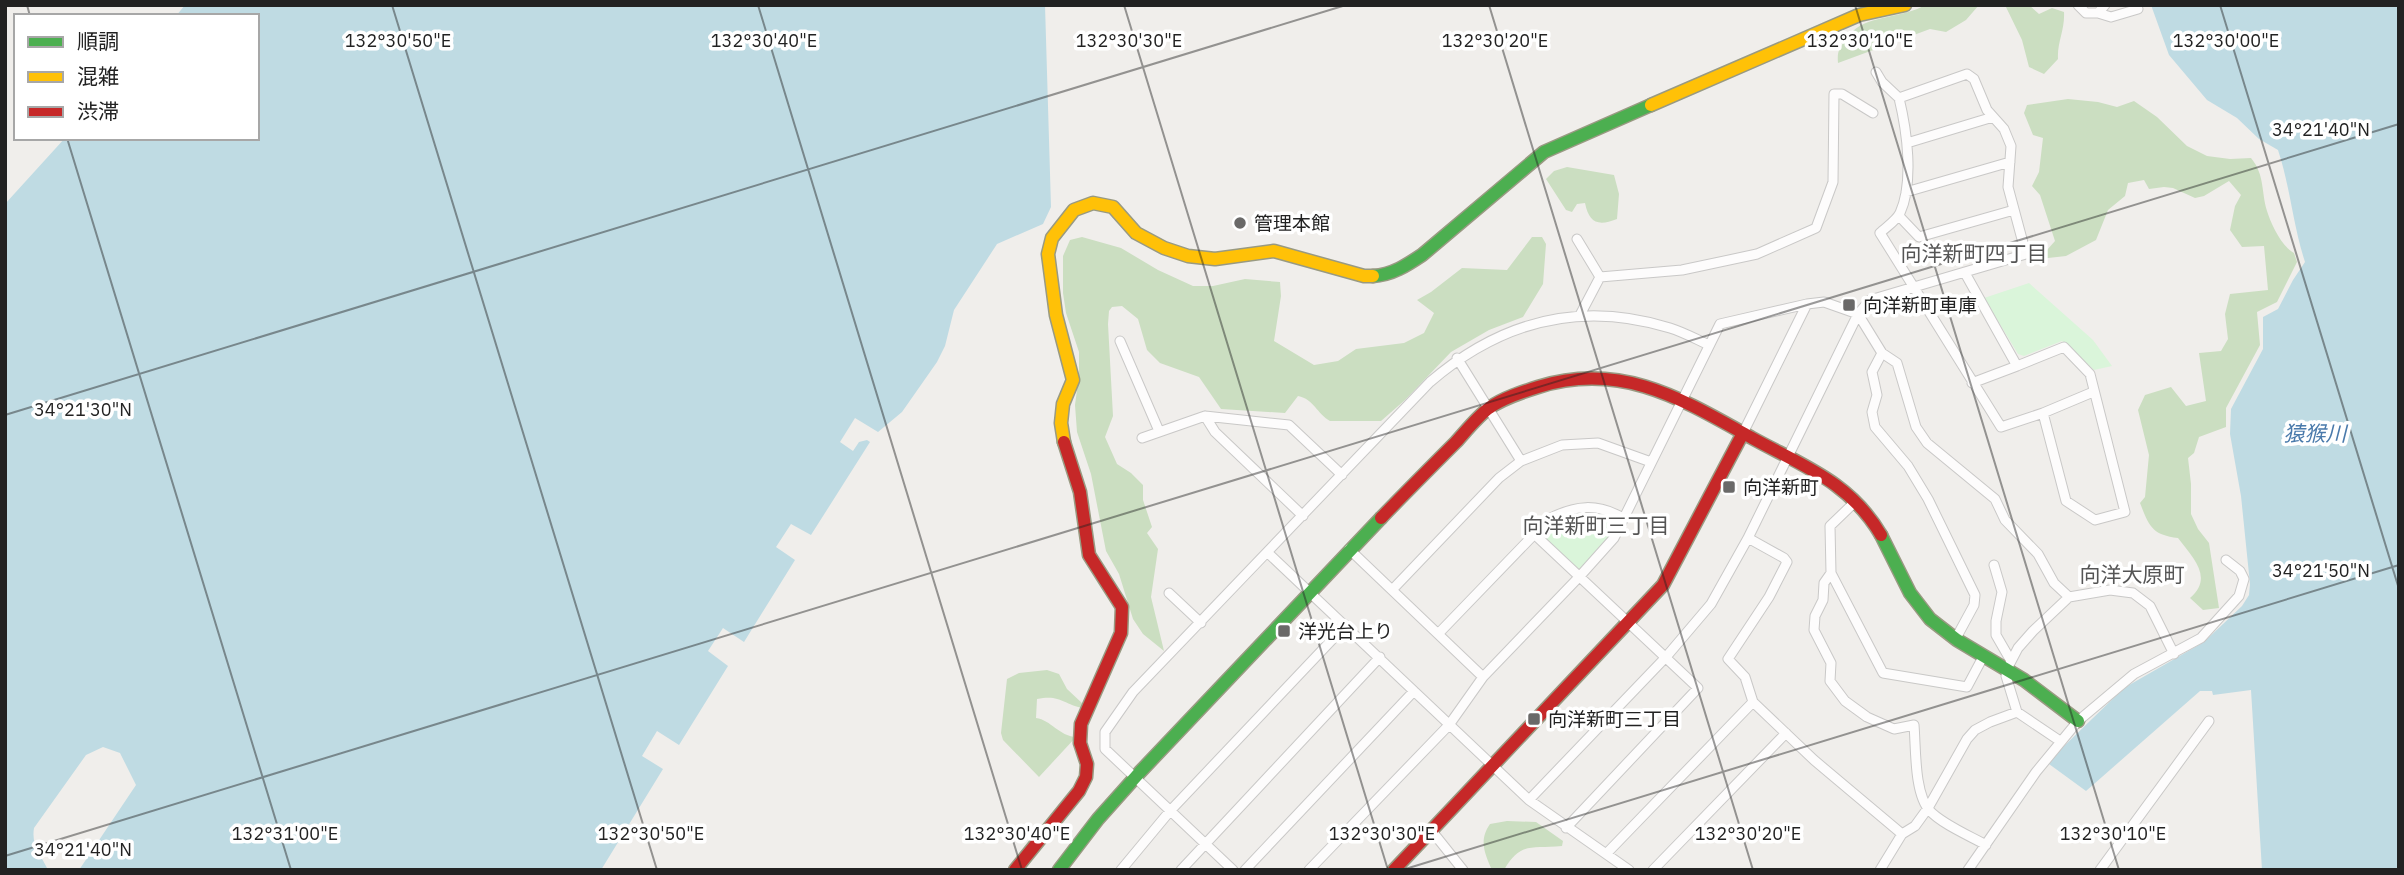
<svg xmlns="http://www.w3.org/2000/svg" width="2404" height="875" viewBox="0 0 2404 875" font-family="'IBM Plex Sans','Noto Sans JP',sans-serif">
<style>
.forest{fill:#cbdec1}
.park{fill:#daf5da}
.water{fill:#bfdbe3}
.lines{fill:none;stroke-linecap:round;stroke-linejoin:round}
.street-casing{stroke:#c9c8c7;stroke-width:11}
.fast-casing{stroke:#999a82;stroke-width:15}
.slow-casing{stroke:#999a82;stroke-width:15}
.jam-casing{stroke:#999a82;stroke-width:15}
.street{stroke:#fdfcfc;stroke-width:9}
.fast{stroke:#4caf50;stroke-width:12}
.slow{stroke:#ffc107;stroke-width:12}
.jam{stroke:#c62828;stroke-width:12}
.ticks{fill:none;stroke:#222;stroke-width:2;stroke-opacity:0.45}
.poi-dot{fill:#6a6968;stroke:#fff;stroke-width:2.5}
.labels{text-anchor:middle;stroke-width:7;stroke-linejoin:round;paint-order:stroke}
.poi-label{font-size:19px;fill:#222;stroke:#fff;text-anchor:start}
.neighbourhood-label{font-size:21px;fill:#555;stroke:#fff}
.water-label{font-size:21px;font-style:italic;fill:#4a7aab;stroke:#fff}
.ticks-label{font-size:18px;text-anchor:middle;fill:#222;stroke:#fff;stroke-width:7;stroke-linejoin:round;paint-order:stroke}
</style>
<rect width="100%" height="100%" fill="#f0eeeb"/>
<!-- forest -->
<path class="forest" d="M1925,5H1979L1966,20L1946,32L1930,29L1838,63C1837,52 1839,47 1847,39C1849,37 1850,33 1853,31C1870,15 1904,18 1925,5Z
M2005,5H2029L2039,14L2052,8L2064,12C2065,30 2057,42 2058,59L2044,74L2029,67L2022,40Z
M2068,99L2098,102L2117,107L2134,101L2157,117L2187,146L2207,156L2230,159L2251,158C2265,175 2261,191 2267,211C2271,224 2282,247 2294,253L2297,262L2277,302L2257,312L2260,345L2226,408V427L2199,437L2194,453L2188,458L2191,484V514L2198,529L2209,543L2219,608L2203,610L2190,598C2214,577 2193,558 2178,538C2152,535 2149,526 2140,503L2145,497L2149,455L2138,410L2145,395L2171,387L2186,406L2206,401L2199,353L2221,351L2228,339L2225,314L2230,294L2268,290L2264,246L2242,247L2230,230L2235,206L2241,195L2229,181L2204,196L2195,198L2173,188L2164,187L2149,189L2144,180L2128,183L2125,196L2108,210L2096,240L2066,256L2039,259L2055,241L2040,195L2032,186L2039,172L2043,138L2033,135L2024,113L2027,105Z
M1567,167L1614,175L1619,194L1617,219C1597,227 1589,222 1585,203L1577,204L1572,212L1566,210L1546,179L1554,171Z
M1082,237L1121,248L1158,270L1193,286H1213L1245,279L1280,282L1281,296L1274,341L1314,365L1338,361L1356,349L1404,343L1424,333L1434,313L1417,300L1431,292L1462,268L1507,270L1532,237H1542L1546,244L1543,284L1523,317L1489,330L1451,352L1405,400L1381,421H1330C1317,414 1314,399 1298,396L1285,413L1221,409L1199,377L1160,363L1147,350L1138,319L1122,306L1112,307L1109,311L1108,324L1113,416L1105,437L1117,464L1131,473L1143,485V500L1152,527L1147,533L1158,549L1151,597L1164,651L1143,634L1133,619L1119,574L1106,551L1091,474L1077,432L1075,405L1079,375V352L1066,313L1063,293V256L1070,240Z
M1047,670L1059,674L1067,689L1083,704V708C1063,704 1060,694 1037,699L1036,718C1051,720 1059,736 1076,737L1039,777L1003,740L1001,733L1007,679L1019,673Z
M1507,821L1536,822L1563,841L1562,846C1532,849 1521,841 1504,870H1492C1484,852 1479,840 1490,824Z"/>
<!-- park -->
<path class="park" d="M2029,283L2093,340L2112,366L2094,370L2062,341L2024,356L2018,354L1984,298Z
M1586,511C1597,512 1611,512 1617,523L1607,541L1582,569H1578L1543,536V530L1561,516Z"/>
<!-- water -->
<path class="water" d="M185,5H1045L1051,207L1043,224L997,244L954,310L945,346L937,362L902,412L878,432L855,418L840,442L853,451L859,442L867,440L870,442L811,535L791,524L776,547L795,560L744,642L723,628L708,651L728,666L679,745L657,731L642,756L663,769L601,870H79L136,785L120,753L103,747L86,755L34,828C31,846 41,855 48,870L5,868V204L65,138H257V16H176Z
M2151,5H2399V870H2262L2251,690L2213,695L2212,691H2200L2086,791L2049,764L2061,749L2124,688L2204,642L2242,606L2249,595L2250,584L2241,496L2230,434L2231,409L2263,349V317L2278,309L2293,280L2305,262C2293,225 2290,186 2278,150L2259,139L2237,118L2207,100L2169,55Z"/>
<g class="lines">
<!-- street casing -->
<g class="street-casing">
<path id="street" d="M2078,5L2086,13H2098L2105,5
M2098,13L2111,17L2138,9
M1876,72L1882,82L1899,98C1907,131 1914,182 1900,213C1896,221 1886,227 1880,233L2001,427L2043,413L2093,392
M1907,143L1993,117
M1906,192L2010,162
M1899,216L1919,237L2014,210
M1577,239L1600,277
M1965,273L2017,366L2064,347L2090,374L2125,512L2095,520L2066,501L2043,413
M1580,315L1600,277L1682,270L1757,254L1816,228L1833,182L1834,94H1842L1873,113
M1120,341L1159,431
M1882,353L1897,363L1916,427L1927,443L1995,499L2005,520L2038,554L2054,583L2069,597
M1457,358L1521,461
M1972,383L2017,366
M1205,416L1215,432L1303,516
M1743,433L1807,304
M1142,438L1205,416L1289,425L1342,475
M1856,501L1830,526L1831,573L1883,673L1967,687L1983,657
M1533,533L1698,688L1566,828
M1748,538L1784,558L1787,562L1769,597L1728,659L1745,677L1753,702L1814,760L1902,834
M1349,549L1483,677
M1268,553L1529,800L1629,870
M1994,565L2002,592L1996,621V635L2011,661
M1831,573L1824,583L1823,600L1815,616L1814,630L1831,663L1830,681L1845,701L1867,717L1894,729L1914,725C1916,748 1914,794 1930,811C1942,824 1970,836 1986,845
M1392,590L1499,478L1521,461L1562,445L1598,443L1651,462
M1169,593L1201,623
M1438,634L1549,519C1575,505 1597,503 1623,518
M2017,712L2006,676L2007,669L2018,648L2033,631L2069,597L2110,590L2133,593L2150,606L2174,654
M1529,800L1666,657L1711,604L1748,538L1858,314L1870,300L2026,254L2008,187L2011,146L2004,129L1987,110L1974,79L1967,74L1899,98
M1431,830L1463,870
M1607,853L1753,702
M1121,870L1170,811L1346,625
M1181,870L1380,657
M1233,870L1105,749V732L1133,692L1430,382C1501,321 1580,300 1670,328C1683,332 1696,339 1709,345
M1245,870L1414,691
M1309,870L1449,725L1483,677L1580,576L1614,538L1720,324L1807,304L1824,302L1858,314L1882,353L1872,372L1877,395L1872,412L1875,427L1908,466L1928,499L1975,595L1974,605L1955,640
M1653,870L1786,733
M1880,870L1902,834L1915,826L1928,808L1967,739L1975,730L1990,722L2017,712L2060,741
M1968,870L2036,772L2078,721L2134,674L2201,638L2239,596L2244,579L2240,571L2226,560
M2100,870L2209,721"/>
</g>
<!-- fast casing -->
<g class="fast-casing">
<path id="fast" d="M1373,276C1392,275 1407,265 1422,255L1544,152L1651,105
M1881,535L1910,593L1930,619L1957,640L2024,680L2078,721
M1059,870L1098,819L1140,772L1381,518"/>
</g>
<!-- slow casing -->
<g class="slow-casing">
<path id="slow" d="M1651,105L1859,15L1905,5
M1064,442L1061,423L1063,404L1073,380L1056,315L1048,254L1052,238L1074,210L1093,203L1113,207L1136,233L1164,248L1188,256L1215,259L1274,251L1364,276H1373"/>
</g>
<!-- jam casing -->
<g class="jam-casing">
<path id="jam" d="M1381,518C1406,492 1431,467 1456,442C1466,431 1477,417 1489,408C1503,398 1522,392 1538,387C1621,361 1682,399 1752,438C1803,466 1850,482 1881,535
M1015,870L1079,791L1086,777L1087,764L1080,743L1081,724L1121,633L1122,607L1089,555L1080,492L1064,442
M1394,870L1663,585L1743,433"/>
</g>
<!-- street -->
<use href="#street" class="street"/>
<!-- fast -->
<use href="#fast" class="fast"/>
<!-- slow -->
<use href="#slow" class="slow"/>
<!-- jam -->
<use href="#jam" class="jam"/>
</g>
<!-- ticks -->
<path class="ticks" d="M27,5L30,16M392,5L657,870M758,5L1022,870M1124,5L1388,870M1489,5L1753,870M1855,5L2119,870M2220,5L2399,589M67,138L291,870M5,415L1346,5M5,856L2399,124M1402,870L2399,565"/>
<!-- markers -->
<g class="poi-dot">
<circle cx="1240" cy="223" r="7"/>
<rect x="1842" y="298" width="14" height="14" rx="3.5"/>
<rect x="1722" y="480" width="14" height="14" rx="3.5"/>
<rect x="1277" y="624" width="14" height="14" rx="3.5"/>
<rect x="1527" y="712" width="14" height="14" rx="3.5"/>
</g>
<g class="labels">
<!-- poi labels -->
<g class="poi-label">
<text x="1254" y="230">管理本館</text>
<text x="1863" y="312">向洋新町車庫</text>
<text x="1743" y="494">向洋新町</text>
<text x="1298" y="638">洋光台上り</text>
<text x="1548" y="726">向洋新町三丁目</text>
</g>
<!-- neighbourhood labels -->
<g class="neighbourhood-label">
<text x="1974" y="261">向洋新町四丁目</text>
<text x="1596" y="533">向洋新町三丁目</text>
<text x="2132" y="582">向洋大原町</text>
</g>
<!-- water labels -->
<g class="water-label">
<text x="2315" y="441">猿猴川</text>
</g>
</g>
<g class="ticks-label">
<text x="398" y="47">132°30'50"E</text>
<text x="764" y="47">132°30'40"E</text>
<text x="1129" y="47">132°30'30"E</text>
<text x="1495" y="47">132°30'20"E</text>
<text x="1860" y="47">132°30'10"E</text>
<text x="2226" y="47">132°30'00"E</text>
<text x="2321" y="136">34°21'40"N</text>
<text x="83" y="416">34°21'30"N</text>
<text x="2321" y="577">34°21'50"N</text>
<text x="285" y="840">132°31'00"E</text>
<text x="651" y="840">132°30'50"E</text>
<text x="1017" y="840">132°30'40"E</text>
<text x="1382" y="840">132°30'30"E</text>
<text x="1748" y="840">132°30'20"E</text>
<text x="2113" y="840">132°30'10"E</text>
<text x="83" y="856">34°21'40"N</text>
</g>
<!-- border -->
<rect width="2404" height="875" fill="none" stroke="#222222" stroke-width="14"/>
<!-- legend -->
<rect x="14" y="14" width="245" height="126" fill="#ffffff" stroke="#a7a7a7" stroke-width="2"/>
<rect x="28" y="37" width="35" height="10" fill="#4caf50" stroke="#a7a7a7" stroke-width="2"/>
<text x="77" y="49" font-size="21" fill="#222222">順調</text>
<rect x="28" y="72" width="35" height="10" fill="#ffc107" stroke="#a7a7a7" stroke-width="2"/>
<text x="77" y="84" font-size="21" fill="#222222">混雑</text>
<rect x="28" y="107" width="35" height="10" fill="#c62828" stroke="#a7a7a7" stroke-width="2"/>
<text x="77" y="119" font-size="21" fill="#222222">渋滞</text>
</svg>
